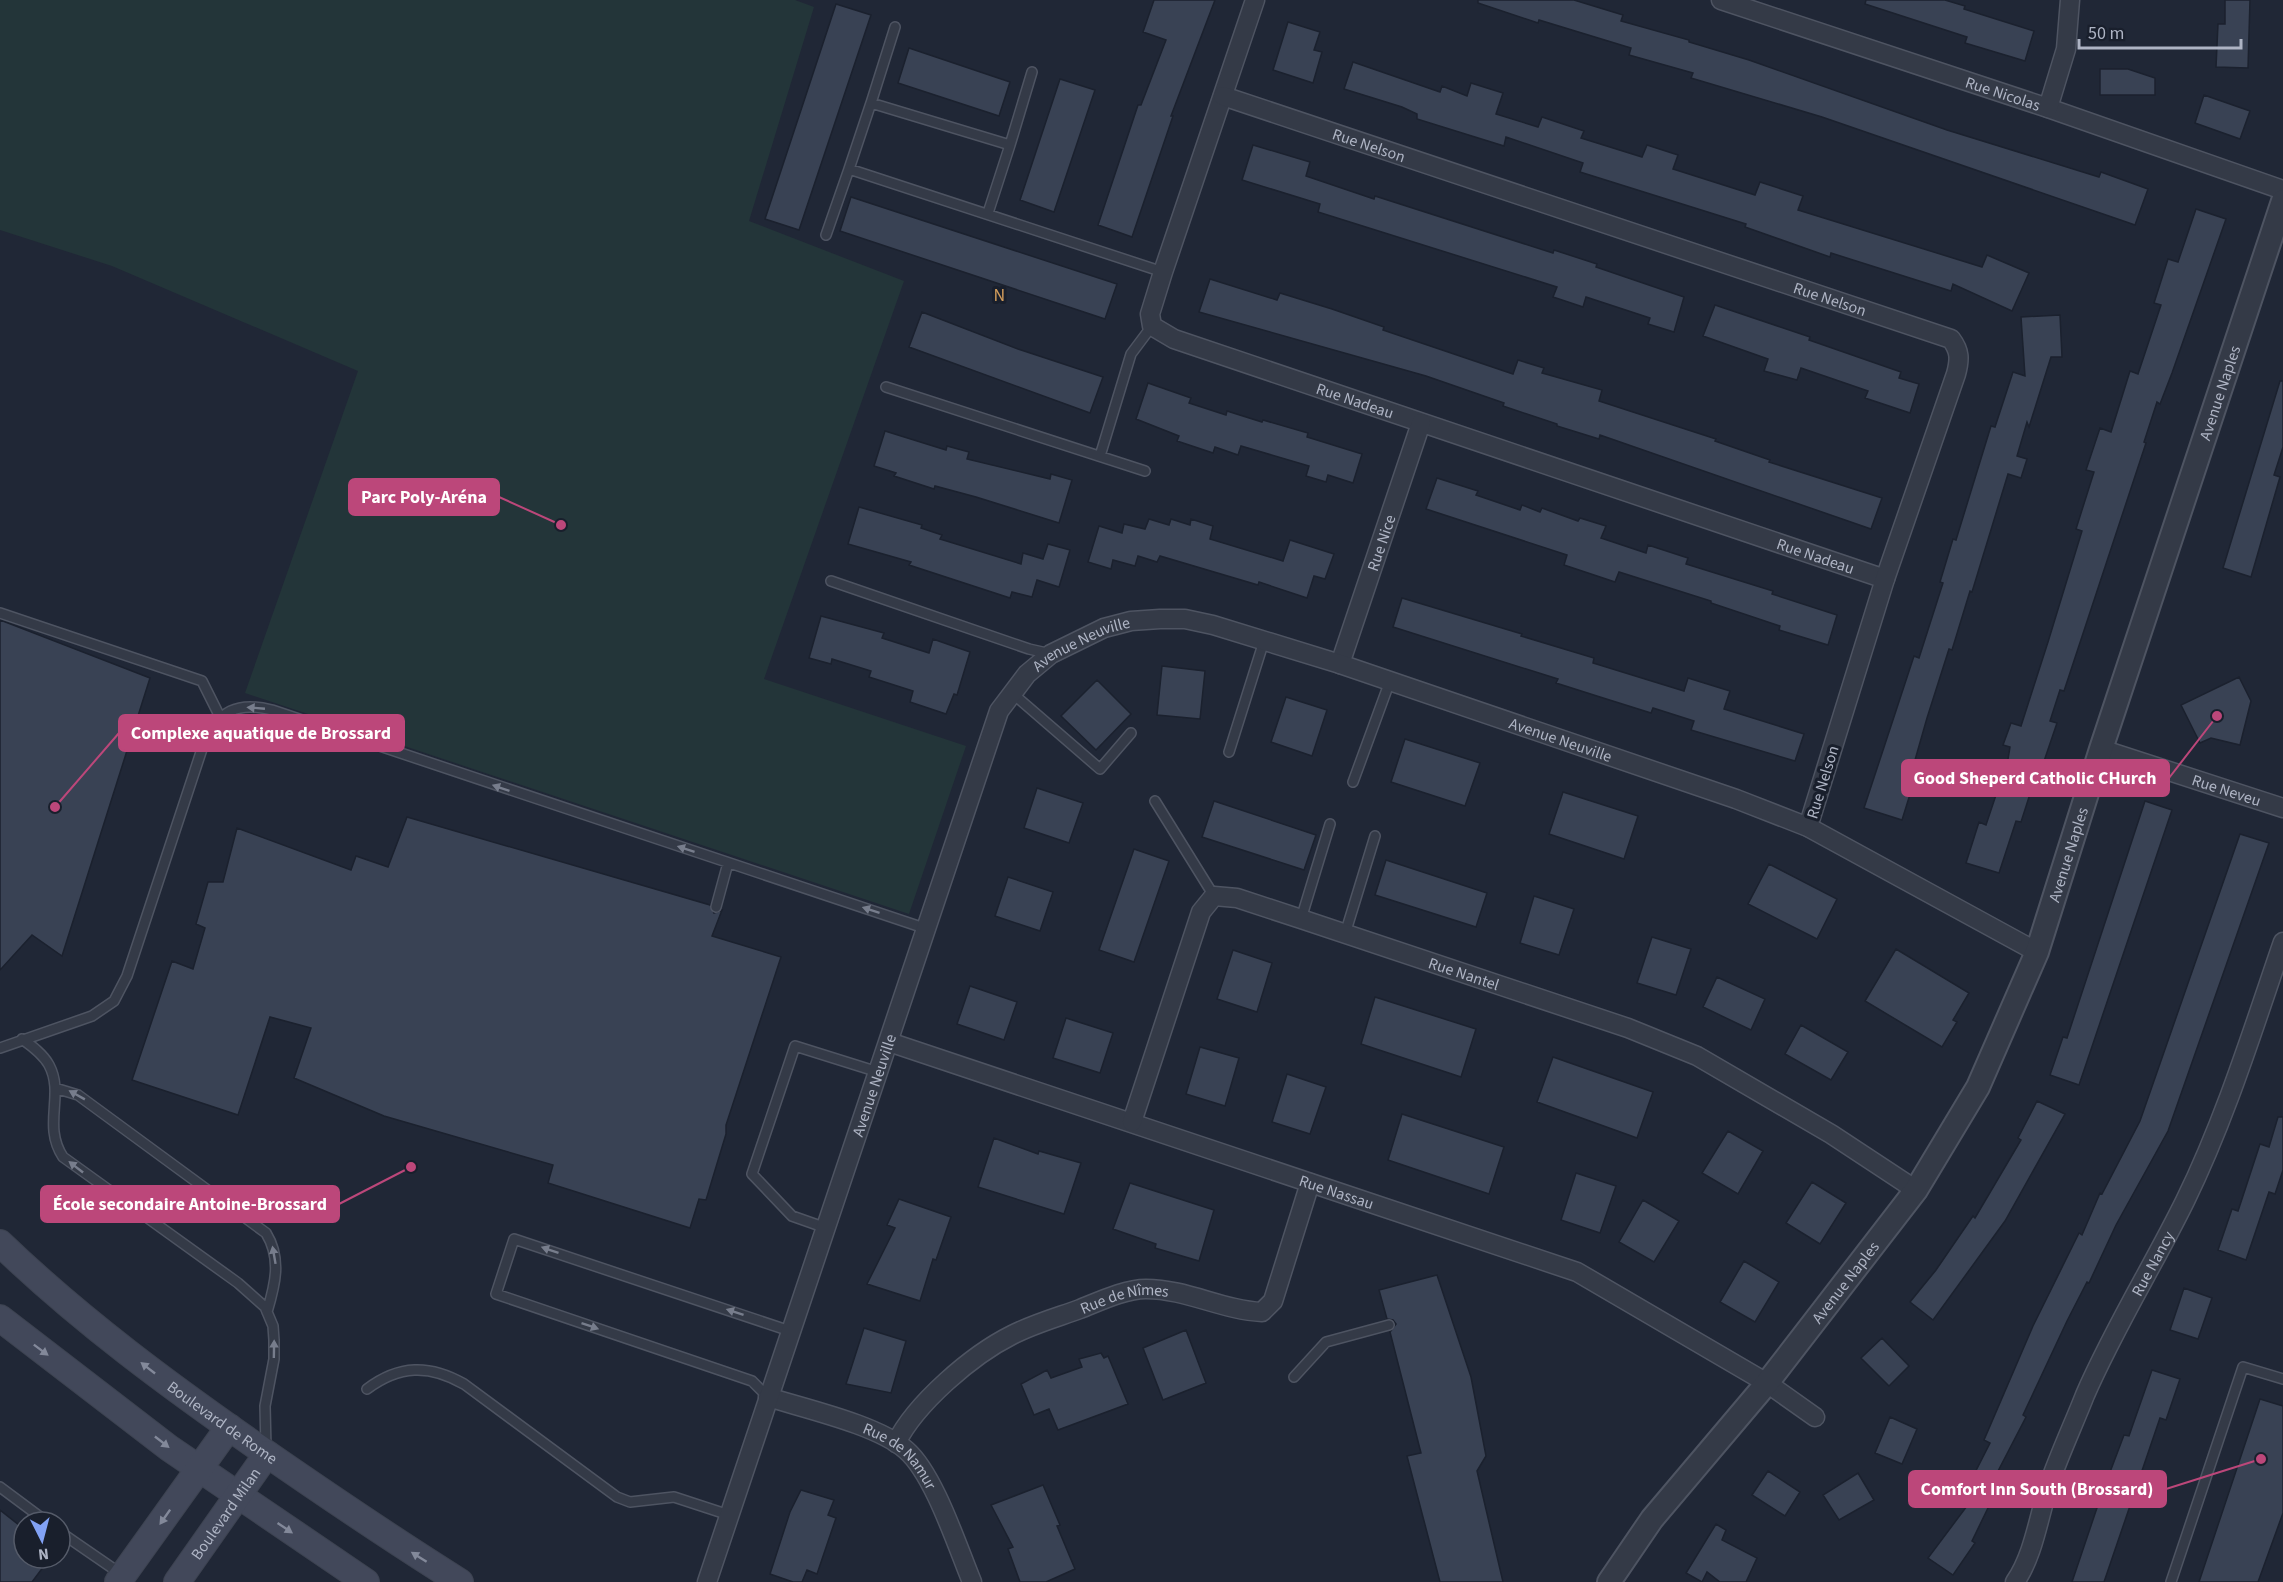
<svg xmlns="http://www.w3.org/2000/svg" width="2283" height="1582" viewBox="0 0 2283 1582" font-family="'Source Sans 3',sans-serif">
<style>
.green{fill:#233539}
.building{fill:#394254;stroke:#1b212e;stroke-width:1.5}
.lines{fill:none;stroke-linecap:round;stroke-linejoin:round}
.service-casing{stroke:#4e5462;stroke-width:12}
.minor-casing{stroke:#4e5462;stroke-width:21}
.tertiary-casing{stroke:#4e5462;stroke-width:26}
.secondary-casing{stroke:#3d4351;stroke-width:28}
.service{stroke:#343a47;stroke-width:9}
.minor{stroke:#343a47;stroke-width:18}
.tertiary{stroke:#343a47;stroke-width:22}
.secondary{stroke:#42485a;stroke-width:26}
.oneway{fill:#777d8c}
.oneway2{fill:#83899a}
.labels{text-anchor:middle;stroke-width:6;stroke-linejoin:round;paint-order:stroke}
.street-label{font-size:16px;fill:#aeb4c4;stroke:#191f2c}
.neighbourhood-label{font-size:18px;letter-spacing:1.5px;fill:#d09b5c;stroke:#191f2c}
.leader{fill:none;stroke:#bc477a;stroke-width:2}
.callout-dot{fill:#bc477a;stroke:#191f2c;stroke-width:2}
.callout{fill:#bc477a;stroke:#bc477a;stroke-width:2}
.callout-label{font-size:18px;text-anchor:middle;font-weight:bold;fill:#fff}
</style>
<rect width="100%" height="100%" fill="#202736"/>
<!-- green -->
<path class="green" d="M0,0H795L814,7L749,221L904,281L764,679L966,746L909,914L245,693L358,371L112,266L0,230Z"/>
<!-- building -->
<path class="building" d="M1154,0H1215L1171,116H1173L1132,237L1098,225L1138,105H1141L1166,40L1143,32Z
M1478,0H1574L1623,15L1621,21L1689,40V42L1749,60L1947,130L2099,177L2101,172L2148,189L2135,225L1822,117L1691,78L1693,73L1629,55L1631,48L1539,20L1538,23L1478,3Z
M1866,0H1945L1965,6L1964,9L2034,31L2025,61L1965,43L1967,37L1865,4Z
M2225,0H2250L2248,68L2216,67L2218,24H2225Z
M836,4L871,15L799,230L765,219Z
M1288,22L1320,32L1314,50L1322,52L1313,83L1273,70Z
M909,48L1010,82L999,116L898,83Z
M1353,62L1440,92L1442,86L1467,96L1471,83L1503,93L1496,114L1538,127L1542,117L1584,131L1581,138L1642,157L1647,145L1678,155L1673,169L1755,195L1760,182L1803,196L1798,210L1982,267L1987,255L2029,273L2012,311L1953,284L1951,291L1831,253L1830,257L1745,227L1746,224L1580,172L1583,163L1506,137L1504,146L1417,119V114L1402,107L1344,89Z
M2100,69H2128L2155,78V95H2100Z
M1060,79L1095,90L1054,212L1020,200Z
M2204,95L2250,111L2240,139L2195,123Z
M1253,145L1310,162L1306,176L1374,199L1375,196L1553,253L1554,250L1597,264L1596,267L1684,297L1674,332L1648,324L1650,318L1586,297L1583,307L1553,297L1557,287L1318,212L1320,204L1242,180Z
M851,197L1117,284L1105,319L840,231Z
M2196,209L2226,219L2172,373L2160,404L2157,402L2144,442L2146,443L2064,691L2060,690L2050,721L2057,723L2041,770L2038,769L2021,822L2016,821L1999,873L1966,863L1979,822L1986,825L2008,759L2010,747L2003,745L2011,723L2021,726L2048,642L2082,531L2076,529L2094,472L2086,470L2100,428L2111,432L2130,371L2138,374L2161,305L2154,303L2168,259L2178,262Z
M1210,279L1277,300L1280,293L1332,309L1384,327L1383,330L1513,374L1518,360L1544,368L1542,373L1602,390L1599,401L1716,439L1715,441L1770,460L1769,462L1882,498L1871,529L1600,435L1599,439L1557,426V424L1503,406L1504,403L1426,376L1199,312Z
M1715,305L1810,337L1809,340L1901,372L1899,378L1919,384L1910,413L1865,398L1868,391L1801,368L1797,380L1764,371L1768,359L1703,336Z
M922,312L1018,349L1103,377L1090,413L909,347Z
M2060,315L2062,357H2051L2029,427L2027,422L2017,456L2027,459L2021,478L2008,474L1972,592L1970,591L1952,650L1949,649L1927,718L1911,774L1916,775L1902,820L1864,808L1914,656L1919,658L1943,583L1940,582L1953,539L1956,540L1991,426L1995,427L2013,372L2025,376L2021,317Z
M2280,381H2283V447L2274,475L2280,477L2251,577L2223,568Z
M1148,383L1191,398L1189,403L1226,415L1227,411L1262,422L1263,420L1308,433L1307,437L1362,454L1353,483L1328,475L1326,482L1306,476L1309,466L1241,446L1238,455L1215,447L1213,453L1177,441L1179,436L1136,419Z
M885,431L946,450L947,446L969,452L967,459L1050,479L1051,474L1072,480L1059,523L976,497L935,486L934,489L894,476L896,473L874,466Z
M1437,478L1478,491L1476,495L1520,510L1522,505L1540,512L1542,508L1578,521L1580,518L1606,526L1601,538L1646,553L1648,545L1688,558L1686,564L1773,591L1772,594L1837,615L1828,645L1779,630L1780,626L1711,603V601L1619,572L1615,582L1564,565L1567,555L1426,509Z
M859,507L922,525L921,528L942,535L940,539L1021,564L1023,553L1043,559L1048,544L1070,550L1059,587L1037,580L1032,597L1012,592L1010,598L909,565L911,562L848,544Z
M1149,519L1169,525L1171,519L1190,525L1191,519L1213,526L1210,539L1283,561L1290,540L1334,554L1325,579L1314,576L1307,598L1259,582L1258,585L1160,556L1157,562L1138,556L1135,566L1113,560L1111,569L1088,562L1099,526L1122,533L1124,524L1145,529Z
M1402,598L1522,634L1521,636L1594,658L1593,663L1684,691L1688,678L1730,691L1724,709L1804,734L1795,761L1691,730L1694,721L1653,708L1651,713L1600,697L1556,683L1558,679L1393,627Z
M821,616L884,633L882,638L929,653L933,639L970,652L957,695L954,694L946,714L910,702L913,691L869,677L871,671L832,659L831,664L809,658Z
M0,620L150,678L62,956L32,935L0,970Z
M1162,666L1205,671L1200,719L1157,715Z
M2239,677L2251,701L2240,745L2211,738L2200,743L2181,705Z
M1097,680L1131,714L1096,750L1061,716Z
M1286,697L1327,710L1312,756L1271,742Z
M1405,739L1480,763L1465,806L1391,782Z
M1037,788L1083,803L1069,843L1024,828Z
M1563,792L1638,816L1624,859L1549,834Z
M1214,801L1316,835L1304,870L1202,837Z
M2145,801L2172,810L2079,1085L2050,1075L2063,1037L2067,1038Z
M407,817L710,905L714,913L722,910L712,936L781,957L726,1125V1134L706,1200L699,1199L690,1228L548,1183L553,1165L384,1116L294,1078L311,1028L270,1017L238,1115L132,1080L172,961L193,969L205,928L196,924L208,882H223L237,828L351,870L356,856L388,867Z
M2240,834L2269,843L2168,1131L2116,1225L2089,1283L2087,1282L2067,1321L2023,1415L2026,1417L1996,1475L2002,1479L1972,1541L1975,1543L1953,1575L1928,1558L1967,1506L1960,1502L1990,1443L1984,1440L2033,1326L2079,1233L2082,1235L2100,1193L2102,1194L2140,1121Z
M1134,849L1169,861L1134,962L1099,950Z
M1386,860L1487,893L1476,927L1375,895Z
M1769,864L1837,899L1817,939L1748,904Z
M1008,877L1053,892L1040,931L995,916Z
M1534,896L1574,909L1559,955L1520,943Z
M1652,937L1691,949L1676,995L1637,983Z
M1896,949L1969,993L1953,1020L1957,1022L1942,1047L1865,1001Z
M1233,950L1272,963L1257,1012L1217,999Z
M1717,977L1765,999L1751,1030L1703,1007Z
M970,986L1017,1002L1004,1040L957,1024Z
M1375,997L1476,1029L1461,1077L1361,1044Z
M1066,1018L1113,1033L1100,1073L1053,1058Z
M1801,1025L1848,1052L1831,1080L1785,1054Z
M1200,1047L1239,1058L1225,1106L1186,1094Z
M1553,1057L1653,1092L1637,1138L1537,1102Z
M1287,1074L1326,1087L1310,1134L1272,1122Z
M2037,1101L2065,1114L2005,1221L1933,1320L1910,1302L1936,1270L1973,1216L1975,1218L2021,1140L2018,1138Z
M1402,1114L1504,1147L1489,1194L1388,1160Z
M2278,1117H2283V1170L2275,1194L2269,1192L2246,1260L2218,1250L2232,1209L2238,1211L2260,1144L2269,1147Z
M1728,1131L1763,1151L1738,1194L1702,1173Z
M994,1138L1038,1154L1039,1151L1081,1163L1064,1214L978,1187Z
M1576,1173L1616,1186L1600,1233L1561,1220Z
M1812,1182L1846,1203L1820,1244L1786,1223Z
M1130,1183L1214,1210L1199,1261L1155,1248L1156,1244L1113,1229Z
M899,1199L951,1217L936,1260L933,1259L920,1301L867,1284L895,1228L887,1225Z
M1643,1200L1679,1221L1654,1262L1619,1242Z
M1744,1261L1779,1282L1755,1322L1720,1302Z
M1437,1275L1471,1377L1486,1456L1477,1471L1503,1582H1440L1407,1456L1421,1453L1390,1332L1396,1324L1393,1320L1387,1319L1379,1290Z
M2184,1288L2212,1298L2198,1339L2170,1330Z
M864,1328L906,1341L891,1393L846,1384Z
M1186,1330L1206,1383L1163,1400L1143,1348Z
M1882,1338L1909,1366L1889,1386L1861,1358Z
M1101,1353L1104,1358L1108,1356L1128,1404L1058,1430L1049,1409L1034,1415L1021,1384L1047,1370L1051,1378L1082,1367L1079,1359Z
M2152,1370L2180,1379L2166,1420L2160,1418L2104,1582H2072L2101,1496L2124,1435L2129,1436Z
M2260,1399L2283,1406V1513L2258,1582H2199Z
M1890,1417L1917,1429L1902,1464L1875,1453Z
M1768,1471L1800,1492L1785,1516L1752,1495Z
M1858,1473L1874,1500L1839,1520L1823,1495Z
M1043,1485L1060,1525L1057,1526L1075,1569L1046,1582H1020L1008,1549L1013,1547L991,1505Z
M801,1490L834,1500L828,1515L836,1518L817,1574L807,1570L802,1582H793L770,1574L790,1512Z
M0,1510L24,1529V1558H50L32,1582H0Z
M1716,1524L1726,1530L1722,1540L1757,1558L1746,1582H1720L1707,1572L1702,1582L1686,1573Z"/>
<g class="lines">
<!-- service casing -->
<g class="service-casing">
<path id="service" d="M871,103L895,27
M1010,145L1032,72
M988,213L1010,145L871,103L849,169L1163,272
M826,235L849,169
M886,387L1145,471
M1100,456L1131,354L1152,326
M831,581L1029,649L1051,654
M0,613L202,681L220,717
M1011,692L1100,769L1131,733
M1229,752L1264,641
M1353,782L1390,681
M1155,801L1214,896
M716,907L728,863
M1301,919L1330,824
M1345,934L1375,836
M22,1039C32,1046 43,1054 49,1065C65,1095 42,1125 63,1157L238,1283L265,1307L273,1326L274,1340V1359L265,1406L266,1448
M0,1048L92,1016L114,1001L127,976L204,743C219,711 237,701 272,710L927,929
M55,1088L78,1095L266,1233C282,1259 275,1285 267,1312
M826,1228L792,1216L752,1174L795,1046L878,1072
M1294,1377L1326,1342L1389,1325
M367,1389C399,1365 429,1364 464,1384L617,1497L630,1502L674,1497L729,1515
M768,1397L752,1381L496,1294L514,1239L790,1331
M0,1487L47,1522
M60,1532L121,1574
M2171,1582L2243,1367L2283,1379"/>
</g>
<!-- minor casing -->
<g class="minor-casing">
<g id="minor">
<path id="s1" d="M1255,0L1163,272L1150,314L1152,326L1174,339L1885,579"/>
<path id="s2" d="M1721,0L2048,108L2283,190"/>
<path id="s3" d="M1223,96L1951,339C1960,351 1960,359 1956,374L1885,579L1808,827"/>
<path d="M2048,108L2066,49L2070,0"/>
<path id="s4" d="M1340,664L1421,423"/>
<path id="s5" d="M2101,749L2283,808"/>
<path id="s6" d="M889,1042L1577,1272L1767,1383L1815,1417"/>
<path id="s7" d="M1132,1122L1201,912L1214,896L1237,898L1301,919L1628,1028L1697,1056L1831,1134L1916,1190"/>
<path id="s8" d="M768,1397C806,1409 878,1425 906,1450C934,1474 957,1546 972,1582"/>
<path id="s9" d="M896,1443C916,1403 972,1355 1012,1335C1033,1324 1058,1317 1080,1309C1100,1301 1125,1289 1146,1289C1186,1289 1222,1310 1262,1312L1273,1301L1310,1183"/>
<path id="s10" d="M707,1582L999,711L1027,674L1051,654L1104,628L1131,621L1160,619H1185L1213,625L1340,664L1736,799L1808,827L2037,952"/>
<path id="s11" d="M2015,1582C2035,1553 2039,1512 2051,1479C2061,1451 2074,1423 2085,1395C2114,1328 2153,1266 2185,1201C2226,1117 2253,1029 2283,942"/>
</g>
</g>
<!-- tertiary casing -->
<g class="tertiary-casing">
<g id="tertiary">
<path id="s12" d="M1609,1582L1652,1519L1767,1383L1916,1190L1978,1087L2037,952L2101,749L2283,201"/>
</g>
</g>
<!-- secondary casing -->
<g class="secondary-casing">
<g id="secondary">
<path id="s13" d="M0,1243C81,1321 171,1387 263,1451C328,1496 393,1540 460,1582"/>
<path d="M0,1318L169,1448L366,1582"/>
<path d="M118,1582L229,1427"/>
<path id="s14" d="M177,1582L267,1454"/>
</g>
</g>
<!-- service -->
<use href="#service" class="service"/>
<!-- minor -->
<use href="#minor" class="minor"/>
<!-- tertiary -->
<use href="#tertiary" class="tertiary"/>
<!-- secondary -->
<use href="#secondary" class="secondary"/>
</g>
<!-- one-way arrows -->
<defs><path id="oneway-solid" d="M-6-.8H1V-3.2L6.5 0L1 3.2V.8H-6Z" transform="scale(1.5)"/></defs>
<g class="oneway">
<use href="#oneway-solid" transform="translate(256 708) rotate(-175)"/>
<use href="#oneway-solid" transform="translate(501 788) rotate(-161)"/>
<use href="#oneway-solid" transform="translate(686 849) rotate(-162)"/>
<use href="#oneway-solid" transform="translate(871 910) rotate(-162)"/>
<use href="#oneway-solid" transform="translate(77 1095) rotate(-151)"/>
<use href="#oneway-solid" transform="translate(76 1167) rotate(-142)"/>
<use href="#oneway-solid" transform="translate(550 1250) rotate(-161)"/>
<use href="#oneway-solid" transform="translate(274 1255) rotate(-100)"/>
<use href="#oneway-solid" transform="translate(735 1312) rotate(-162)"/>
<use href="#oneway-solid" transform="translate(590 1326) rotate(19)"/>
<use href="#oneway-solid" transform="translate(274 1349) rotate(-89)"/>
</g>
<g class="oneway2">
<use href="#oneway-solid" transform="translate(41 1350) rotate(37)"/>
<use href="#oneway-solid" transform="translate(148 1368) rotate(-142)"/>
<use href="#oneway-solid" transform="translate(162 1442) rotate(38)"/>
<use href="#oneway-solid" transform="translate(165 1517) rotate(125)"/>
<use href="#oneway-solid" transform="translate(285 1528) rotate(34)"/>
<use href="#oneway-solid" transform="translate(419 1557) rotate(-148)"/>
</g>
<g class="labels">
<!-- street labels -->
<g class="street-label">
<text dy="6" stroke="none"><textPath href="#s2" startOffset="297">Rue Nicolas</textPath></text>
<text dy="6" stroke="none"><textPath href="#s3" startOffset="154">Rue Nelson</textPath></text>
<text dy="6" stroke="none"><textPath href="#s3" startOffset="640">Rue Nelson</textPath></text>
<text dy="6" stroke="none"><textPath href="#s12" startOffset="1354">Avenue Naples</textPath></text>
<text dy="6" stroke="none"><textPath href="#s1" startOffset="560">Rue Nadeau</textPath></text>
<text dy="6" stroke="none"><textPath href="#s4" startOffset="128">Rue Nice</textPath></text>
<text dy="6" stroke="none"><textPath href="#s1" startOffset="1046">Rue Nadeau</textPath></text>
<text dy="6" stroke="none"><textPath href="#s10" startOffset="1028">Avenue Neuville</textPath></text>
<text dy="6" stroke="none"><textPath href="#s10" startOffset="1532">Avenue Neuville</textPath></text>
<text transform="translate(1822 782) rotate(-73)" y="6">Rue Nelson</text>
<text dy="6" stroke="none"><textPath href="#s5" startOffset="132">Rue Neveu</textPath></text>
<text dy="6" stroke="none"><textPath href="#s12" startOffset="868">Avenue Naples</textPath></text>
<text dy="6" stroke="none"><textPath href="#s7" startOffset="504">Rue Nantel</textPath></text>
<text dy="6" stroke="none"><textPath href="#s10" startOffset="524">Avenue Neuville</textPath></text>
<text dy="6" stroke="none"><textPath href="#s6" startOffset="472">Rue Nassau</textPath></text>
<text dy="6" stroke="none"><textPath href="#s11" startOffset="348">Rue Nancy</textPath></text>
<text dy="6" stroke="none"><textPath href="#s12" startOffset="382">Avenue Naples</textPath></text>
<text dy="6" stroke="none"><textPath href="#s9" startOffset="280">Rue de Nîmes</textPath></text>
<text dy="6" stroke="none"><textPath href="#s13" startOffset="286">Boulevard de Rome</textPath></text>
<text dy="6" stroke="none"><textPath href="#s8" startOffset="148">Rue de Namur</textPath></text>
<text dy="6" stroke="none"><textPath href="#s14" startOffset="84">Boulevard Milan</textPath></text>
</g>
<!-- neighbourhood labels -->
<g class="neighbourhood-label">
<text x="1000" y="301">N</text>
</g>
</g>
<!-- callouts -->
<path class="leader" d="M561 525L499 497M55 807L119 733M2217 716L2169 778M411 1167L339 1204M2261 1459L2166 1489"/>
<g class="callout-dot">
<circle cx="561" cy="525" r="6"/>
<circle cx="55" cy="807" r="6"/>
<circle cx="2217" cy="716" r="6"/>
<circle cx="411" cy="1167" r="6"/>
<circle cx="2261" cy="1459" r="6"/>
</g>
<g class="callout">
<rect x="349" y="479" width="150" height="36" rx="6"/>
<rect x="119" y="715" width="285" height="36" rx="6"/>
<rect x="1902" y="760" width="267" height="36" rx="6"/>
<rect x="41" y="1186" width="298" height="36" rx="6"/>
<rect x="1909" y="1471" width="257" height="36" rx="6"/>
</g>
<g class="callout-label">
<text x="424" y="503">Parc Poly-Aréna</text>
<text x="261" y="739">Complexe aquatique de Brossard</text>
<text x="2035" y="784">Good Sheperd Catholic CHurch</text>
<text x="190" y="1210">École secondaire Antoine-Brossard</text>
<text x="2037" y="1495">Comfort Inn South (Brossard)</text>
</g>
<!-- north arrow -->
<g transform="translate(42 1540) rotate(174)"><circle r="28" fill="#191f2c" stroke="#555b69" stroke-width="1.5"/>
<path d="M0-4.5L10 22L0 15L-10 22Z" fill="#82a2f5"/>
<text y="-9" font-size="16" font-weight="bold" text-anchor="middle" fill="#aeb4c4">N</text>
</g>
<!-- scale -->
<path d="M2079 39v9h162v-9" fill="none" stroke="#aeb4c4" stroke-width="3"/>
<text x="2088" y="39" font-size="18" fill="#aeb4c4" stroke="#191f2c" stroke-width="4.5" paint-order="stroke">50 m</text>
</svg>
